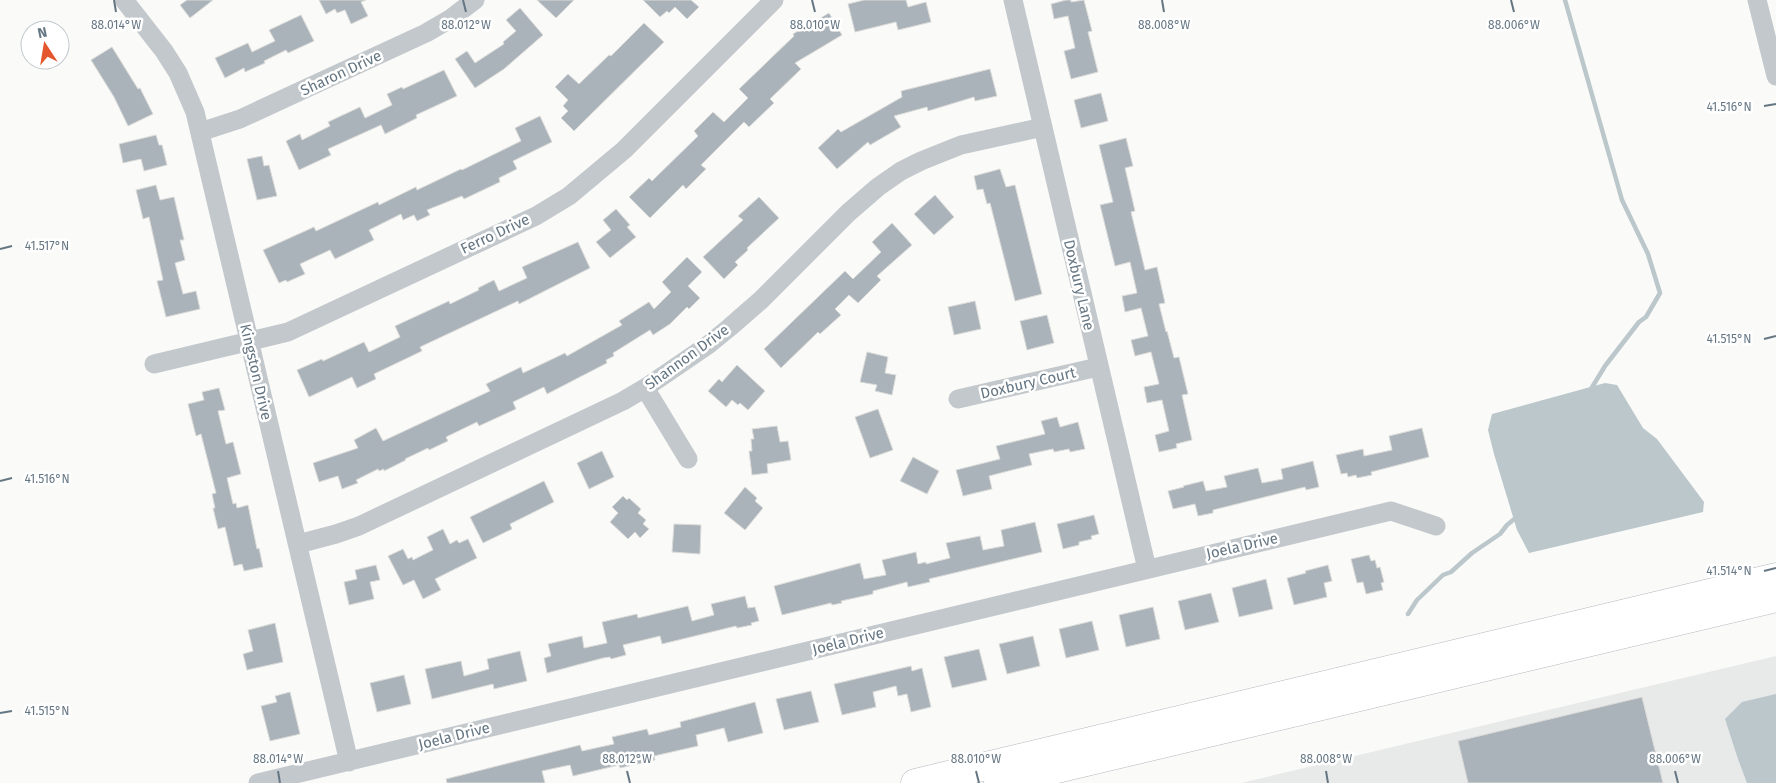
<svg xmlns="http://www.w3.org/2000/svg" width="1776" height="783" viewBox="0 0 1776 783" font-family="'Fira Sans',sans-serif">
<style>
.built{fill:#e8e9e9}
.water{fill:#bbc7cb}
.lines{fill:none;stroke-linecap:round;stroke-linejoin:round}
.stream{stroke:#bbc7cb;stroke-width:4.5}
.building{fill:#aab3b9;stroke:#dcdcda}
.highway-casing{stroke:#b4b9bd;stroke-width:29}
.minor{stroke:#c3c8cc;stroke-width:19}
.highway{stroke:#fff;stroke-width:28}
.ticks{fill:none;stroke:#657683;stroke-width:2}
.labels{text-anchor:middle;stroke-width:5;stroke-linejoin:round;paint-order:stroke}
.street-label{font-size:15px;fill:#657683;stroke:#fff}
.ticks-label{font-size:12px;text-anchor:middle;fill:#657683;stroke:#fff;stroke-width:5;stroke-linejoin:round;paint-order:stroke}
</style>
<rect width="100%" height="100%" fill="#fafaf8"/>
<!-- built -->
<path class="built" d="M1776,656V783H1241Z"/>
<!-- water -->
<path class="water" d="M1605,383L1617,385L1643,428L1657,439L1704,502L1703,512L1529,553L1517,530L1494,454L1488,430L1492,414Z
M1776,694V783H1747L1738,759L1725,719L1742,702Z"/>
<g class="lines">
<!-- stream -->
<path class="stream" d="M1565,0L1622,200L1648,254L1660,293L1646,317L1639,322L1605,366L1591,389
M1408,614L1417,600L1443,575L1451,572L1472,553L1500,534L1507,525L1518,516"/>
</g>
<!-- building -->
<path class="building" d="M187,0H213L190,18L180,5Z
M319,0H366L361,2L368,16L351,24L345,10L337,13L335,9L326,14Z
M537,0H574L556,18Z
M643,0H691L699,7L687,19L675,7L669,13L667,11L660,17Z
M864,0H906L908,7L926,2L931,22L898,30L896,22L855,32L848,4Z
M1066,0H1071V2L1084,0L1092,31L1088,32L1098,72L1071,79L1064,51L1075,48L1068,16L1054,19L1051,4Z
M520,8L543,35L504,69L475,88L455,59L467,51L475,63L504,44L503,42L516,31L506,20Z
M829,13L842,35L795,63L801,69L770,99L774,103L749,127L744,122L701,165L706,169L686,189L683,185L650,218L629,197L649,178L652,181L698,136L694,131L713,112L724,122L748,98L739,89L794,36L793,34Z
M301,15L314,41L288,53L286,50L264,61L265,63L245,72L244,68L225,78L215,58L248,43L252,52L275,41L269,30Z
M644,23L664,42L574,131L561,118L568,111L563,106L568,100L555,87L568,74L579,84L609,55L611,56Z
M112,47L138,89L140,88L153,114L128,126L114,97L91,60Z
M990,69L997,96L975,101L974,97L928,111L927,107L894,116L901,127L870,145L868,142L837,169L818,148L838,129L841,132L902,97L901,91Z
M444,70L457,96L416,115L417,118L385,134L381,125L328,149L331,155L299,170L286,141L300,134L302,140L330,126L328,122L360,107L365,118L392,105L387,94L402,87L403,89Z
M1101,93L1108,121L1081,128L1074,100Z
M540,116L552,142L513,161L517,169L499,178L500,182L464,199L462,196L427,210L430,215L417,221L414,215L403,220L401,214L369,230L374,240L335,259L330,250L300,264L305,274L287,282L286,280L279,283L263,250L314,227L316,231L378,202L379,205L416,187L417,190L461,169L462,170L521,141L515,128Z
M156,135L159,145H162L167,165L144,171L141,159L123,163L119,144Z
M1126,138L1133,166L1125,168L1135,211L1131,212L1145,270L1157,267L1165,303L1159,304L1166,332L1167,331L1174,358L1179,357L1188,394L1182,395L1192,440L1176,444L1177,448L1159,452L1155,435L1169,431L1162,400L1147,403L1144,387L1159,384L1151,352L1135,356L1131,340L1148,336L1141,308L1125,312L1122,296L1137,293L1130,262L1115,266L1100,205L1113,202L1099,145Z
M262,156L264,166L269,165L277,196L257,200L247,159Z
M1000,169L1006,187L1015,185L1042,294L1015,301L990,203L987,204L983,189L977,190L974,176Z
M156,185L160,200L174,197L184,240H180L185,260L175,263L183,294L196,291L200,309L166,317L157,281L163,280L149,217L143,219L136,190Z
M935,195L954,217L934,235L914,214Z
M759,197L779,218L747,248L748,250L735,262L738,265L724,279L703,257L743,220L738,216Z
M616,209L630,225L627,227L636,237L610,258L596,242L611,230L603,220Z
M892,223L912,245L877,276L881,280L858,303L849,295L835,309L841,315L820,334L818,332L781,368L764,349L845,271L853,279L881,252L872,242Z
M578,242L590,268L519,304L518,301L420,347L422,351L374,374L376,379L357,388L352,377L309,397L297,370L322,359L323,361L364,342L369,352L400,337L395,326L449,301L450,304L479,290L478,288L494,280L499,291L527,278L522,267Z
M687,257L702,272L688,286L700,298L689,309L687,307L670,324L653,335L650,330L613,353L614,356L606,360L607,363L547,394L544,387L513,402L516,409L479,426L477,422L446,437L448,441L429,450L428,448L405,459L406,460L384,471V469L379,471L378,469L356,480L358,483L342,489L338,476L319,482L313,463L358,448L354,440L376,428L383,441L490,391L486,384L521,367L523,373L565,353L567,356L622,325L619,321L649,302L654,309L671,292L662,282Z
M975,301L981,329L954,335L948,307Z
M1047,315L1054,343L1027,350L1020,321Z
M867,352L888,357L885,373L896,375L892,395L875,391L877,385L860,382Z
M737,365L765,391L748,410L740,403L738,405L732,400L726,407L708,391L719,379L722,382Z
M219,388L225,410L218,411L226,444L233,442L241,474L227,478L233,504L236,503L237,508L248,505L257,549L259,548L263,567L244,571L242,564L234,566L225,527L218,529L213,508H215L212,494L216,493L201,434L196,436L188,404L204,400L202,392Z
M878,409L893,450L870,458L855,417Z
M1057,417L1060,427L1078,422L1085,449L1070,452L1069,449L1054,452L1053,449L1029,454L1032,465L989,476L992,489L963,496L956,470L1000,459L996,446L1045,434L1041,421Z
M777,426L780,442L788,441L791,460L767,464L768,473L752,475L749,451H752L751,439H754L752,429Z
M1422,428L1429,457L1371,472L1372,475L1357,478L1356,475L1348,477L1347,473L1341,474L1336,455L1363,449L1364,456L1392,450L1389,436Z
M602,451L614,477L589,489L577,463Z
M913,457L939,471L927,494L900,481Z
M1313,461L1319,487L1306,490L1305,487L1213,510V513L1198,516L1195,504L1173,509L1168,491L1184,487L1183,486L1203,481L1206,491L1227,487L1224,476L1258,468L1262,483L1283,479L1281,469Z
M544,481L554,502L510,524L512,529L483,543L470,517Z
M745,487L757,498L755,501L763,508L745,530L724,513Z
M623,496L627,500L629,498L641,509L638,513L646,520L643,524L649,529L640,538L635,532L628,539L610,522L618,513L612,507Z
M1094,515L1099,534L1091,536L1092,539L1079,542V545L1063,549L1057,524Z
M1035,522L1042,552L929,579L930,582L908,587L907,582L873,591V594L841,601L842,603L832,605L831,603L782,615L774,586L860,563L864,579L886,575L882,560L916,552L918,564L926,562V564L950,558L946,543L980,536L983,550L1004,546L1001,530Z
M674,524L701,525L700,554L672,552Z
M443,529L450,544L457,540L459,543L468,539L477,558L435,579L441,590L423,599L414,580L403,585L388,556L403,549L408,559L412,557L413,560L433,550L427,537Z
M1369,555L1371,561L1375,560L1377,568L1380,567L1384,582L1381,583L1383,590L1366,594L1363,582L1357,583L1351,559Z
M376,565L380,580L370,582L374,599L349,605L344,582L357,579L355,570Z
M1328,565L1332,581L1324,583L1327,597L1294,605L1287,578L1306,573L1305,571Z
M1266,579L1273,609L1239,617L1232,588Z
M1211,593L1219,622L1185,630L1178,601Z
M745,596L748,608L755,607L759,621L751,623L752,625L737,628L736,626L662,644L660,636L623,645L626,655L611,659L610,657L603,658L547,673L544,658L551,656L548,644L582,636L584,648L607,643L602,622L637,614L638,618L688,606L692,621L714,615L711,604Z
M1153,607L1160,639L1126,647L1119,615Z
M1092,621L1099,650L1066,658L1059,629Z
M275,623L283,662L247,670L243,654L253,651L248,630Z
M1033,636L1040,666L1007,674L999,644Z
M979,649L987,680L952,688L944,657Z
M520,651L527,681L494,689L493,684L432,699L425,669L461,661L464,676L489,669L487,659Z
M911,666L912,671L922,668L931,707L911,712L907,694L898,696L896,686L873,692L876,707L842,715L834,684Z
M404,675L411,704L377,712L370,683Z
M811,691L819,722L784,730L776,699Z
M290,692L300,734L270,741L261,706L277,702L275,696Z
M1642,697L1663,783H1468L1458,741Z
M755,702L763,733L728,742L724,728L696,735L698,746L654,756L655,760L620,768L619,765L573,776L570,765L542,771L545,783H447L446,779L580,745L582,751L614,744L612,737L647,729L649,735L681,727L680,722Z"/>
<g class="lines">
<!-- highway casing -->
<g class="highway-casing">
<path id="highway" d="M915,783L1776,577
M998,783L1776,598"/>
</g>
<!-- minor -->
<path class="minor" d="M124,0L164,51L178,73L195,112L349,762
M1013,0L1147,569
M1757,0L1776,76
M200,132L240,119L426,33L450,19L475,0
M154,364L288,332L536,216L569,196L624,150L774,0
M645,388L688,459
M958,399L1098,367
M298,544L336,534L359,526L623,401L645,388L708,345L730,327L761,300L848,213L878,187L901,171L921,161L961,145L1043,127
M258,783L1391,511L1436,526"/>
<!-- highway -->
<use href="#highway" class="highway"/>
</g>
<!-- ticks -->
<path class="ticks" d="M114,0L116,12M463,0L466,12M812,0L815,12M1162,0L1164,12M1511,0L1514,12M1764,106L1776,104M0,249L12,246M1764,339L1776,336M0,481L12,478M1764,571L1776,568M0,713L12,711M278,771L280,783M627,771L630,783M976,771L979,783M1326,771L1328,783M1675,771L1678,783"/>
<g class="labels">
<!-- street labels -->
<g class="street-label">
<text transform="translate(341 73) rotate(-25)" y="5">Sharon Drive</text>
<text transform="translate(495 234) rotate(-25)" y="5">Ferro Drive</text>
<text transform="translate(1079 285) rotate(77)" y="5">Doxbury Lane</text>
<text transform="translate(687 357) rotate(-36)" y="5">Shannon Drive</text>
<text transform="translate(256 372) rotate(77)" y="5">Kingston Drive</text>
<text transform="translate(1028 383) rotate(-13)" y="5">Doxbury Court</text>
<text transform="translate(1242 546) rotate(-13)" y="5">Joela Drive</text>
<text transform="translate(848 641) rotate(-14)" y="5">Joela Drive</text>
<text transform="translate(454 736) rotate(-14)" y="5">Joela Drive</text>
</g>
</g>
<g class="ticks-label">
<text x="116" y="29">88.014°W</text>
<text x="466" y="29">88.012°W</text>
<text x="815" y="29">88.010°W</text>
<text x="1164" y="29">88.008°W</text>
<text x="1514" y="29">88.006°W</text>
<text x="1729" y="111">41.516°N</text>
<text x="47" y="250">41.517°N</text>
<text x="1729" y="343">41.515°N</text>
<text x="47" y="483">41.516°N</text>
<text x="1729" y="575">41.514°N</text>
<text x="47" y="715">41.515°N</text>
<text x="278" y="763">88.014°W</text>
<text x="627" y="763">88.012°W</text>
<text x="976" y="763">88.010°W</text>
<text x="1326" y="763">88.008°W</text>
<text x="1675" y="763">88.006°W</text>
</g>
<!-- north arrow -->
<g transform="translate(45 45) rotate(348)"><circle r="24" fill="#ffffff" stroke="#c1c8cd"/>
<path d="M0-4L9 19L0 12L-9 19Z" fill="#e4572e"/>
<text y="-8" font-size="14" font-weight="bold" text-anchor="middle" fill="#657683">N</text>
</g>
</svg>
